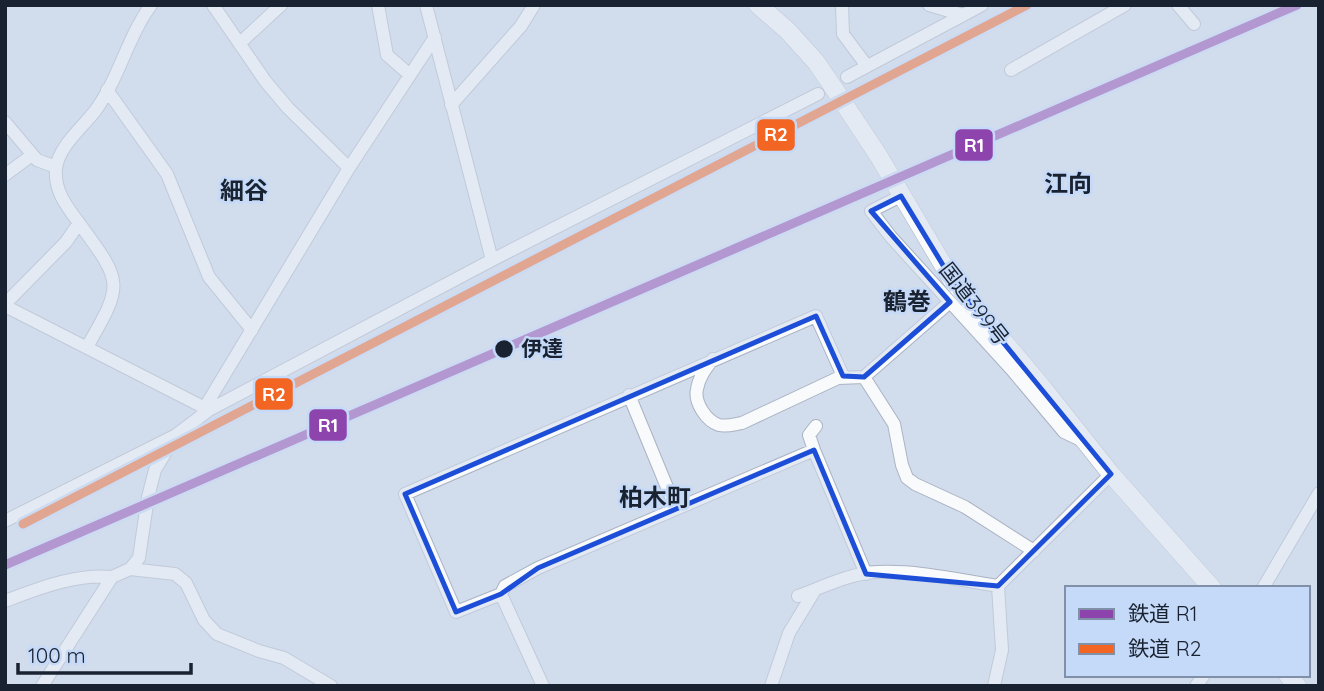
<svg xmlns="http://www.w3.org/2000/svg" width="1324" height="691" viewBox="0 0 1324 691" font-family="Quicksand,'Noto Sans JP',sans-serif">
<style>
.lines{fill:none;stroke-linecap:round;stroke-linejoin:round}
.minor-casing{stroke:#aab3c2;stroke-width:14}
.highway-casing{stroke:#aab3c2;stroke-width:19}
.minor{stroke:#f8fafc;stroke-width:12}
.highway{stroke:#f8fafc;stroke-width:18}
.rail-1-casing{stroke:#c5d9f8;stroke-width:14}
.rail-2-casing{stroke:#c5d9f8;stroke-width:14}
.rail-1{stroke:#8e44ad;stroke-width:9}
.rail-2{stroke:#f26522;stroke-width:9}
.marked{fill:none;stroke:#1d4ed8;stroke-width:5;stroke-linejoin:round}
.stop-dot{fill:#192230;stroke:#c5d9f8;stroke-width:2.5}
.labels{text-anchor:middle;stroke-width:5;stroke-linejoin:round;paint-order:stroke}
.street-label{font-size:21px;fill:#192230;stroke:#c5d9f8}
.stop-label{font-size:21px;font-weight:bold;fill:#192230;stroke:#c5d9f8;text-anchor:start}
.quarter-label{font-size:24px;font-weight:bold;fill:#192230;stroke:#c5d9f8}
.line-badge{stroke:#c5d9f8;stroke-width:2.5}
.badge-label{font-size:19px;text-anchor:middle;font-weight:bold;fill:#fff}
</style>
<rect width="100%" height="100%" fill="#d1dcec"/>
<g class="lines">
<!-- minor casing -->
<g class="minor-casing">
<path id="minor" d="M213,5L266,82L288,108L349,168
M378,5L387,55L410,75
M426,5L492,260
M842,5L843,34L867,66
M929,5L963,15
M1178,5L1194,24
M240,43L281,5
M1011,70L1125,5
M847,77L982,5
M107,90L167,174L209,277L252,330
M451,105L521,26L534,5
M5,122L37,160L56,167
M5,175L32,155
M901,196L871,211L891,237L1012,370L1064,432L1083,441
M79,223C123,283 124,283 87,347
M5,304L66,242L79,223C67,207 54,191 56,169C58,147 82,128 95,111C119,79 127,38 151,5
M5,306L209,410L492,260L818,94
M713,359C706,368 699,377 697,389C694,402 706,421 719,425C727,427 735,424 742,423L838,378L864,377L950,302
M864,377L894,424L902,465L907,478L915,484L965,507L1034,551
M629,395L676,509
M205,407L349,168L435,37
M816,426L809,435L814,450L866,574
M5,521L176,435L209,410
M130,569L175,574L186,583L204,620L217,634L259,651L284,658L331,686
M1263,588L1319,493
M501,594L456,612L405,494L816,316L843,376
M798,596C823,587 851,573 877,572C917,570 959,580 998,586L1111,474
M5,601C40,588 74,574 112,577
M42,686L112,577L130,569L139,558L148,497L155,470L176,435
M543,686L501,594L505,586L538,568L814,450
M771,686L789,633L815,590
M994,686L1002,650L998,586
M1196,686L1204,675"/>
</g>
<!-- highway casing -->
<g class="highway-casing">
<path id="highway" d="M758,5L787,30L816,62L829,81L878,155L952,280L1042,387L1111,474L1212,588
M1288,675L1297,686"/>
</g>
<!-- minor -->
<use href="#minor" class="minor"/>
<!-- highway -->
<use href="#highway" class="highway"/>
<!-- rail-1 casing -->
<g class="rail-1-casing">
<path id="rail-1" d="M5,565L1297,5"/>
</g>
<!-- rail-2 casing -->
<g class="rail-2-casing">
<path id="rail-2" d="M23,524L1027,5"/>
</g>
<!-- rail-1 -->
<use href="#rail-1" class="rail-1"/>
<!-- rail-2 -->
<use href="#rail-2" class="rail-2"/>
</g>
<!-- marked area -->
<path d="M0 0H1324V691H0ZM901,196L952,280L1111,474L998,586L866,574L814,450L538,568L501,594L456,612L405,494L816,316L843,376L864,377L950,302L871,211Z" fill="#d1dcec" fill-opacity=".55" fill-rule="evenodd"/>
<path class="marked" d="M901,196L952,280L1111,474L998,586L866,574L814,450L538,568L501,594L456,612L405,494L816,316L843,376L864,377L950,302L871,211Z"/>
<!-- markers -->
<circle class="stop-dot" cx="504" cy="349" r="10"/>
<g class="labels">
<!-- street labels -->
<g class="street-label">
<text transform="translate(974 304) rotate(52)" y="7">国道399号</text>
</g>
<!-- stop labels -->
<g class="stop-label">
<text x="521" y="356">伊達</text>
</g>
<!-- quarter labels -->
<g class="quarter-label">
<text x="1068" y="192">江向</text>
<text x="244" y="199">細谷</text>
<text x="907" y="310">鶴巻</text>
<text x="655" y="506">柏木町</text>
</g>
</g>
<g class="line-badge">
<rect x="756" y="118" width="40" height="34" rx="7" fill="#f26522"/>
<rect x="954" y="128" width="40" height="34" rx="7" fill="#8e44ad"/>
<rect x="254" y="377" width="40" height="34" rx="7" fill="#f26522"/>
<rect x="308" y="408" width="40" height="34" rx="7" fill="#8e44ad"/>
</g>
<g class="badge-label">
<text x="776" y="141">R2</text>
<text x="974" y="152">R1</text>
<text x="274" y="401">R2</text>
<text x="328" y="432">R1</text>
</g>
<!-- border -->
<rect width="1324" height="691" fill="none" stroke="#192230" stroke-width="14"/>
<!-- legend -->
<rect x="1065" y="586" width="245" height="91" fill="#c5d9f8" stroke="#8090a8" stroke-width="2"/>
<rect x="1079" y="609" width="35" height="10" fill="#8e44ad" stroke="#8090a8" stroke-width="2"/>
<text x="1128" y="621" font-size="21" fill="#192230">鉄道 R1</text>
<rect x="1079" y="644" width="35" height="10" fill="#f26522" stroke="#8090a8" stroke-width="2"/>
<text x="1128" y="656" font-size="21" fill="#192230">鉄道 R2</text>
<!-- scale -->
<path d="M18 663v10h173v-10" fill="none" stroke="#192230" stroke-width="3.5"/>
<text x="28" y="663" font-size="21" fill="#192230" stroke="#c5d9f8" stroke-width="5" paint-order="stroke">100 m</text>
</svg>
